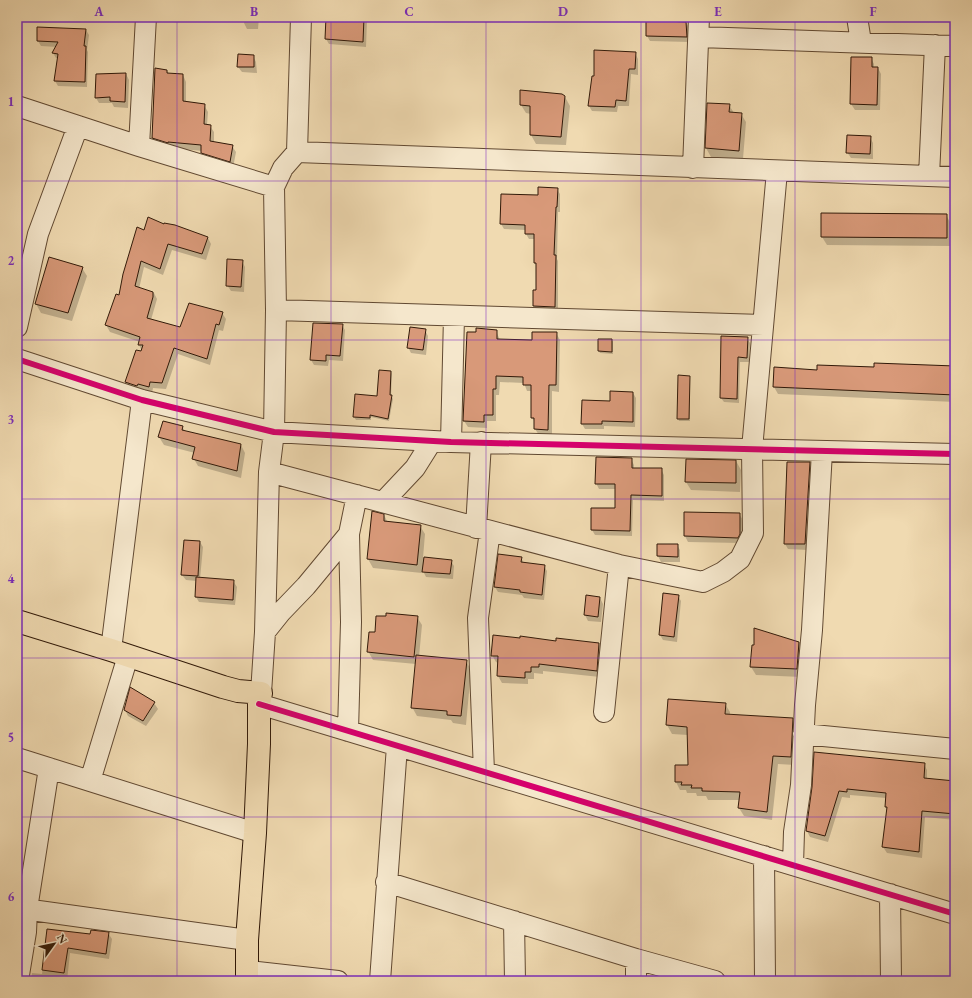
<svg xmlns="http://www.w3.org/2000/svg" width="972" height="998" viewBox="0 0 972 998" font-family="'EB Garamond',serif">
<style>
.shadow{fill:#0003}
.building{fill:#d89979;stroke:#311908}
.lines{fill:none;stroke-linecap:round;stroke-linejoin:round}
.minor-casing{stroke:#614932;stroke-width:22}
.major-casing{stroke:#311908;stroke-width:24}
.minor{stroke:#f5e7cc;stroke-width:20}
.major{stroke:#f0dab1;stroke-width:22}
.cycleway-casing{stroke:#f5e7cc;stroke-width:8}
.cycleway{stroke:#d6006c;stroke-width:6}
.grid{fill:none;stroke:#7b2cbf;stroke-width:1;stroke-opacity:0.55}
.neatline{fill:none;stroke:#7b2cbf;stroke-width:1.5}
.grid-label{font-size:13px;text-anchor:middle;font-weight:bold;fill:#7b2cbf}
</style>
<rect width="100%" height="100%" fill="#f0dab1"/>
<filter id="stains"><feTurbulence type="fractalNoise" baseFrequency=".005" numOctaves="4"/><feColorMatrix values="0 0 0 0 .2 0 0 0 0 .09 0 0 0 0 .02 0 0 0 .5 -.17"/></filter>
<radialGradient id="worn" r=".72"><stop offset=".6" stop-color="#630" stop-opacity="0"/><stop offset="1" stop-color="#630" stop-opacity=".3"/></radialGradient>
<!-- shadow -->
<path class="shadow" d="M245,17H259L258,29H247L244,23Z
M327,17H364L367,21L366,47L329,44L326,39Z
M686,22L689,28V42L650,41L647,36Z
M86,30L89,35L87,50L88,52L87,87L58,86L55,81L59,58H56L53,53L57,47L41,46L38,41Z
M635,53L638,59V75L631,74L629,106H618L617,112L592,111L589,106Z
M253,56L256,62L257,73L242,72L238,67Z
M871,58L874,64V68H878L881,74L880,110H855L851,104Z
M167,71L169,74L183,75L186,82V102L204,105L208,112L207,125L210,126L214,132V143L232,146L236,152L233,168L206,159L202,151L172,148L157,145L153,138Z
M126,74L129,80L128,108L114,107L112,103H99L96,98Z
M565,97L570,106L566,145L536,144L531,135V114L526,113L521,105Z
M708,104L729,105L734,113L741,114L746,122L743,159L711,157L706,148Z
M17,126L21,132L17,144Z
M870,137L873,143V159L851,158L847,152Z
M557,189L560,194V212H558L557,259L558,261V312H537L534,306V291H537V267L535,263V239H529L526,234V230L504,229L501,224L539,196Z
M946,215L951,224V246L827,245L822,237Z
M164,226L208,238L211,244L206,260L172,250L163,275L144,267L139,289L154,293L157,299L151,320L181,328L222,313L226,319L223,331L219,330L210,365L178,354L166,389L153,388L152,393L130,389L126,382L143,353L139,345L140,342L110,332L106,325L119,297L145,231Z
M242,261L245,267L244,292L231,291L227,285Z
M82,268L87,276L72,321L41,313L36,304Z
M342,325L345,330L343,361L329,360L328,366L314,365L311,360Z
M425,330L428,336L426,355L411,353L408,347Z
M496,331L500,340L533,341L556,333L560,340L559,392L552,391V436L539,435L535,429V422L532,418V391H527L524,383L500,382L499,395H496V421H487V428L468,427L464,421Z
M722,337L747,338L750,343L749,362H740L739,403L724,402L721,398Z
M612,340L613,342V354L600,353L599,351Z
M955,367V402L778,394L774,387L817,371L875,368Z
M391,371L392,374L391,396L393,399L389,421L371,417V420H356L354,417L356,396L378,397Z
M689,377L690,379V421H679L678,418Z
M633,393L636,398L635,427L604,426V429H585L582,424L611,402Z
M182,427L185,431L241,445L245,453L241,478L198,466L194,459L195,453L164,445L159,437Z
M631,459L634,465V469H661L664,475V501L633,500L632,536L595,535L592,530L616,509V489H599L596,483Z
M736,461L741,470L740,492L691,490L686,482Z
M809,463L812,469L808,550L788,549L785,544Z
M373,513L384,515L388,523L420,526L425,534L423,558L451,561L454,566L453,579L426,577L422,569V573L373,568L368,559Z
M685,513L739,514L743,520L742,540L741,543L688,542L685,536Z
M200,542L203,547L200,579L233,581L237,587L235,605L199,602L196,597L197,581L186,580L182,575Z
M677,545L680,550V562H661L658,556Z
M521,558L524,563L544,566L547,571L544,600L524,598L522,595L498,592L495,587Z
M678,596L681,601L677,642L663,640L660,635Z
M587,597L600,598L603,604L601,622L588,621L585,615Z
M386,617H417L422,625L419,657L466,661L471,670L466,725L453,723L451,720L417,716L412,707L416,664L373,660L368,651L375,634Z
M557,642L599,644L603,651L600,677L543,671V674L534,673V679H528V684L502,683L498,676V663L496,662L492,655Z
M799,642L804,651L801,677L756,675L751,667Z
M131,689L154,703L158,709L146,726L128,716L125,710Z
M668,700L725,704L730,712V715L792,719L797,728L795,765L778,764L772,820L744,816L739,808L740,800H708L706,796H697L696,793H687L686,790H680L676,782L689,766L688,735L672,734L667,725Z
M924,764L927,770V779L951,782V779H955V820L925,817L922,858L887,853L883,847L888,811L886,807V798L850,795V798L842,797L828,842L810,837L807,831L813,787Z
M48,930L91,935L108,933L112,939L109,959L70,953L67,981H31L32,973L42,974Z"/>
<!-- building -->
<path class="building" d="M326,17H364L363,42L325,39Z
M646,20L686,22L687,37L646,36Z
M37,27L86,29L84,46H86L85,82L54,81L58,54L52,53L58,42L37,41Z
M594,50L636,52L635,69H629L626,101L616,100L615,107L588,106L592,76H594Z
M238,54L254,55V67H237Z
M851,57H872V67H878L877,105L850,104Z
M155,68L167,70V73L183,74V101L205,104L204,124L211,125L210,141L233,145L230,162L201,153V145L168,142V143L152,138Z
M126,73L125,102L110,101V97L95,98L96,74Z
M520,90L562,94L565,96L561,137L530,135V106L520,105Z
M707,103L730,104L729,112L742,113L739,151L705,148Z
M847,135L871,136L870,154L846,153Z
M538,187L558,188L557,207H556L554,255H556L555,307L533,306V290H536V263H534V234H525V225L500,224L501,194L538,195Z
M821,213L947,214V238L821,237Z
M148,217L164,224V223L175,225L208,237L202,254L168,244L160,269L141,261L135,286L153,292V297L147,318L180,327L189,303L223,312L219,325L216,324L207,359L174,348L162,383L150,382L149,387L138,384L137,386L125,382L136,350L141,351L143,345H138L140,337L105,325L116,294L119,295L123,274L137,227L144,230Z
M49,257L83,267L68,313L35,304Z
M227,259L243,260L241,287L226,286Z
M313,323L343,324L340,356L326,355V361L310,360Z
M410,327L426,329L423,350L407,348Z
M476,328L497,330V339L532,340V332H557L556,385H549L548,430L534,429V418H531V385H523V377L496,376V389H493V415H484V422L463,421L467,332H476Z
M721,336L748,337L747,358L738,357L737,399L720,398Z
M598,339H612V352L598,351Z
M874,363L955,366V395L773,387L774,367L817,370V365L874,367Z
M379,370L391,371L390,395H392L388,419L370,415V418L353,417L355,394L377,396Z
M678,375L690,376L689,419H677Z
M610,391L633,392V422L602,421V424H581L582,400L610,401Z
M163,421L183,426L182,430L241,444L237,471L192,459L195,447L158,437Z
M596,457L632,458V468H662V496L631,495L630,531L591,530V508H615V484H595Z
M686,459L736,460V483L685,482Z
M787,462H810L805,544H784Z
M372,511L384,514V521L421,525L417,565L367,559Z
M684,512L740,513V534L738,538L684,536Z
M184,540L200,541L198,576L181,575Z
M657,544H678V557L657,556Z
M498,554L522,557L521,562L545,565L542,595L520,592V590L494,587Z
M424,557L452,560L450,574L422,572Z
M196,577L234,580L233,600L195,597Z
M663,593L679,595L674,637L659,635Z
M586,595L600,597L598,617L584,615Z
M386,613L418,616L414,657L367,652L369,632H375L376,616H386Z
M754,628L799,642L797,669L750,667L752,645H754Z
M493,635L520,638V636L556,641V638L599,643L597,671L539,664V667H531V672H525V678L497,676L498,656H491Z
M416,655L467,660L461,716L447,715V711L411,708Z
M130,687L155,702L143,721L124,710Z
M668,699L726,703L725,714L793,718L791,757L773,756L767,812L738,808L740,792L702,791V788H691L692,785H681L682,782H675V765H688L687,727L666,725Z
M814,752L925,763L924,778L955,781V814L922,811L919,852L882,847L887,807H885L886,793L847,789V792L839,791L825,836L806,831L812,787Z
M47,929L90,934L91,930L109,932L106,954L68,948L64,973L42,970Z"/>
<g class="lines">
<!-- minor casing -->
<g class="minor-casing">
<path id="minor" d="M857,17L861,42
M699,37L955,46
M17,106L139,146L274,187
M139,146L146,17
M297,152L955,177
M693,168L699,17
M929,176L935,45
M276,310L763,325
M17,327L38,234L78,126
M17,359L142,400L274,432L451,442L955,454
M451,442L454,316
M269,472L619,565L703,582L723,572L740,559L753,533L752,449L777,171
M383,502L415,468L432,441
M476,528L481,442
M265,632L281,612L306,586L349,534L357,495
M111,650L142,400
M261,693L265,632L269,472L274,432L276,310L274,187L283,168L297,152L301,17
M259,704L955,914
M604,712L619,565
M348,731L351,622L349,534
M803,734L955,749
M17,758L255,833
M484,772L478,618L490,531
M90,781L128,656
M764,856L765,981
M793,865L794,832L801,785L805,705L812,630L822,451
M386,882L636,959L715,981
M890,894L891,981
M17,908L247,940
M514,921L515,981
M636,959V981
M248,971L338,981
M18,981L26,932L27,909L49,768
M380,981L397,746"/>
</g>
<!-- major casing -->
<g class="major-casing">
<path id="major" d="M17,621L111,650L223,687L238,691L261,693L259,704V744L255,833L247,940V981"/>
</g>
<!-- minor -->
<use href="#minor" class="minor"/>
<!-- major -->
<use href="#major" class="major"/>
<!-- cycleway casing -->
<g class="cycleway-casing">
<path id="cycleway" d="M17,359L142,400L274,432L451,442L955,454
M259,704L955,914"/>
</g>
<!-- cycleway -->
<use href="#cycleway" class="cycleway"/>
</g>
<!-- grid -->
<path class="grid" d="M177,17V981M331,17V981M486,17V981M641,17V981M795,17V981M17,181H955M17,340H955M17,499H955M17,658H955M17,817H955"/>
<!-- margin -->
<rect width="972" height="998" fill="none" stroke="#f0dab1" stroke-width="44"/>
<!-- north arrow -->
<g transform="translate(54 944) rotate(57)" stroke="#f5e7cc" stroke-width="3" paint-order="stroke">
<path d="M0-3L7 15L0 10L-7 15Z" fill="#311908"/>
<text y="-6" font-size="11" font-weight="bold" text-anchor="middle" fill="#311908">N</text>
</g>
<rect x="22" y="22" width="928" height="954" class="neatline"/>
<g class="grid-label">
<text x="99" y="16">A</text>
<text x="254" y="16">B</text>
<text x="409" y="16">C</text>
<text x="563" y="16">D</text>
<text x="718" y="16">E</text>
<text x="873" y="16">F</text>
<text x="11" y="106">1</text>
<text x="11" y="265">2</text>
<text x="11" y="424">3</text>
<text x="11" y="583">4</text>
<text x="11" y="742">5</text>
<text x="11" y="901">6</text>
</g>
<rect width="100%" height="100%" filter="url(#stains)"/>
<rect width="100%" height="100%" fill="url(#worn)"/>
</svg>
